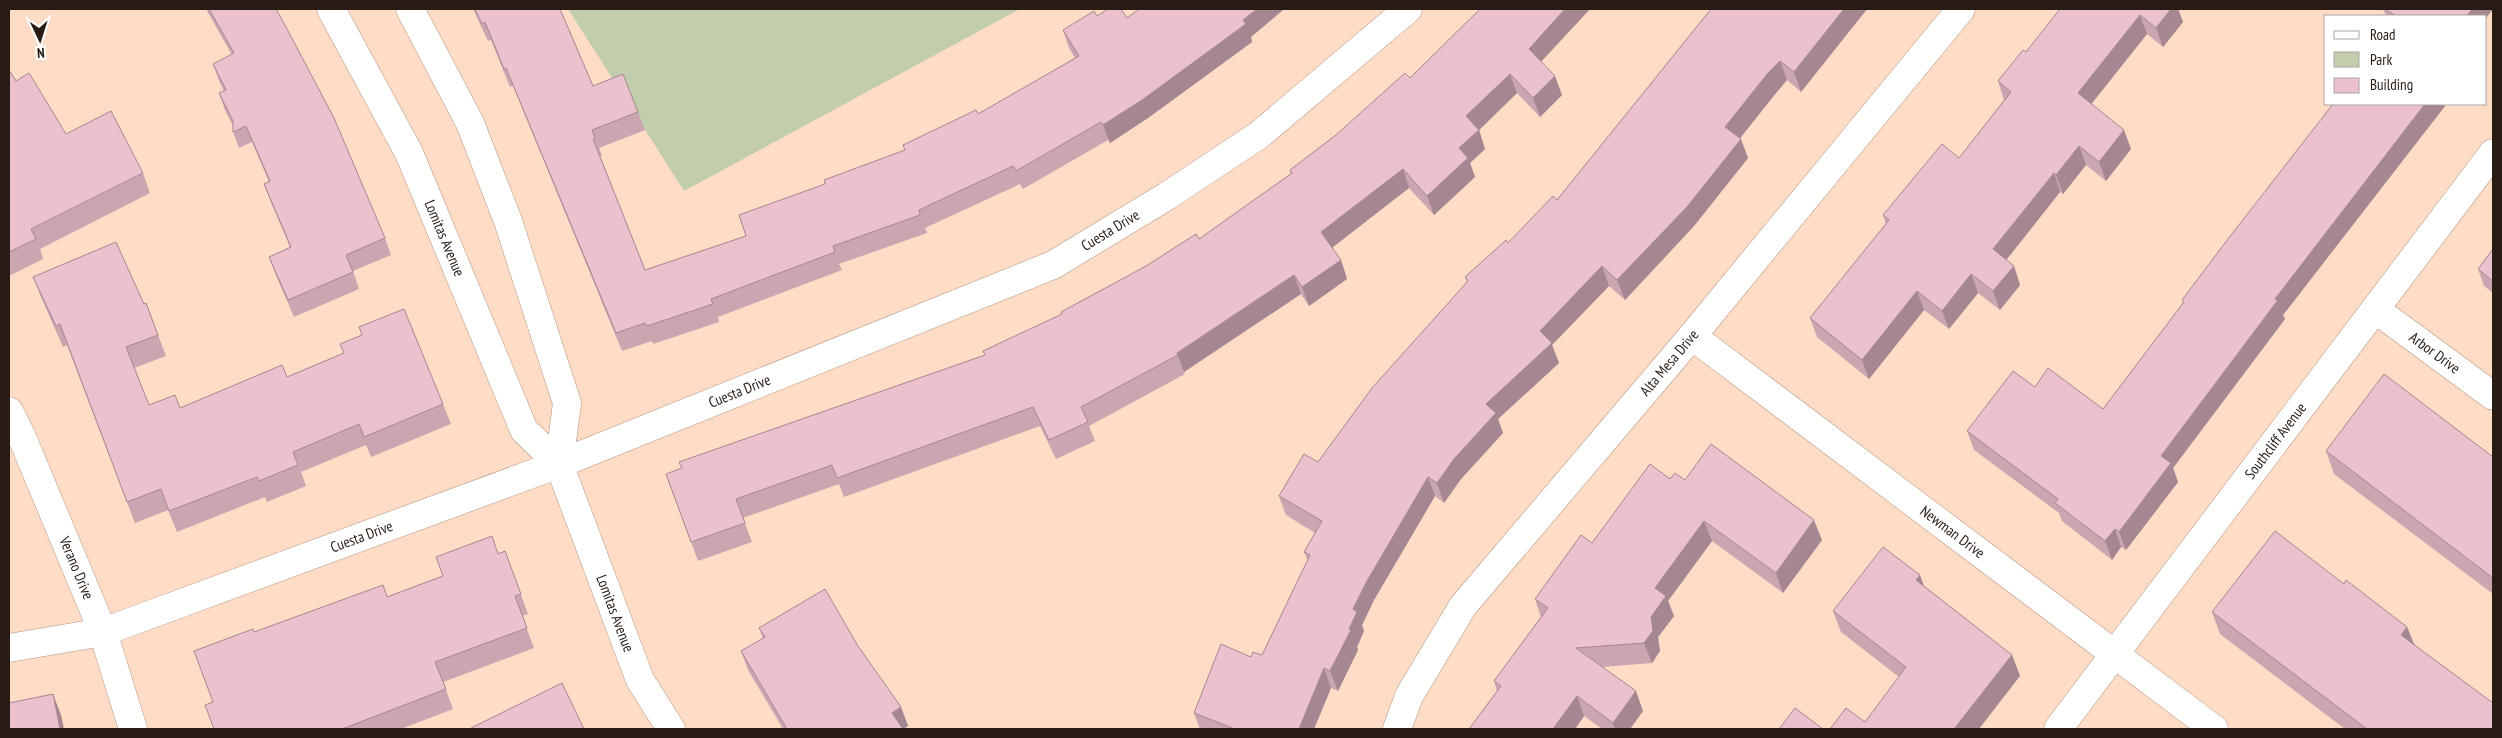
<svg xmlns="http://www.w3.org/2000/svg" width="2502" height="738" viewBox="0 0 2502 738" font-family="'PT Sans Narrow',sans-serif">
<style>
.green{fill:#c2cdab}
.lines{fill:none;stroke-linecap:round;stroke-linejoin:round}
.minor-casing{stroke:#b59580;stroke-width:29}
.minor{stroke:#fff;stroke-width:28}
.wall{fill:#c9a6b0}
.shaded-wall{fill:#a48790}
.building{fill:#eac1cd;stroke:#a48790}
.labels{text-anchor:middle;stroke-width:4.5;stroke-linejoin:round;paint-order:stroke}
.street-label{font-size:15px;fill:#271b13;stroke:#fff}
</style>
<rect width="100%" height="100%" fill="#ffdcc6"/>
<!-- green -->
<path class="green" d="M568,9H1020L684,191Z"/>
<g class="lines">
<!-- minor casing -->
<g class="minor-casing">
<g id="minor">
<path id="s1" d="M331,9L409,153L524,430L559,464L640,680L671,729"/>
<path d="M410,9L470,123L508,221L567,403L559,464"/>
<path id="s2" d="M2375,309L2493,396"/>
<path id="s3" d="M1692,336L2214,729"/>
<path id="s4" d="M9,411L21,435L103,632L133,729"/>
<path id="s5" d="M9,648L103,632L559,464L1053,265L1167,196L1259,135L1408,9"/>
<path id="s6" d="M1397,729L1409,696L1463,606L1692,336L1961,9"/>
<path id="s7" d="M2058,729L2493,153"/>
</g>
</g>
<!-- minor -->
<use href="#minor" class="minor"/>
</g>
<!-- wall -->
<path class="wall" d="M206,9H276L385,238L391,255L353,271L359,289L294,317L275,273L269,257L290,247L270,200L264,184L269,182L252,142L239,148L233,132V126L225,110L219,93L224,91L219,81L213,64L232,55Z
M473,9H560L593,86L638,112L645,130L599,148L602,156H600L645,270L746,236L825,184L905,150L903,145L978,114L1075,58L1069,48L1063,30L1097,16L1127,18L1139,9H1284L1251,37L1252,42L1148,118L1110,143L1108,140L1023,189L1020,184L925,228L927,233L839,264L842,270L718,317L719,322L653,344L652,341L622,351L513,86L510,87L491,40L488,41Z
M1480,9H1590L1541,62L1562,95L1540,117L1517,93L1479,130L1485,149L1470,163L1475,177L1434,215L1409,188L1332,247L1341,260L1347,279L1309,306L1301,294L1184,372L1185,374L1089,426L1095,441L1056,459L1040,426L844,497L839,484L743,518L752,542L698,561L666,474L985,355L983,351L1062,315L1061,312L1199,239L1291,174L1290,170L1410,78Z
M1711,9H1867L1801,92L1787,80L1776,93L1740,138L1748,158L1694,226L1625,300L1609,286L1552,345L1559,363L1498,419L1503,433L1461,479L1444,503L1435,496L1374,600L1362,625L1364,631L1357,647L1358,650L1338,691L1331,688L1314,729H1200L1194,713L1251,657L1262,655L1308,561L1304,552L1315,533L1286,515L1279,496L1318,462L1467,282L1465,277L1508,243L1557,200Z
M2060,9H2178L2183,22L2163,47L2147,34L2091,104L2131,149L2106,181L2086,165L2063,194L2060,192L2006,260L2014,266L2020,285L2000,310L1978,293L1949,329L1924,310L1869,379L1817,337L1810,318L1886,224L1883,215L1959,158L2004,100L1998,81L2026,52Z
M2383,9H2493L2486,18V16H2386Z
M9,70L16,81L66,134L143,173L150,193L40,249L43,259L9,276Z
M2333,104H2444L2445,106L2283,315L2285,319L2173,468L2178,482L2126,550L2121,547L2112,560L2062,521L2059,513L1974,450L1967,431L2035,387L2103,409L2183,303L2182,300Z
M2493,249V293L2484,286L2478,269Z
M33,277L144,304L146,303L166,356L134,368L149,405L180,408L287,377L344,353L340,344L443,404L451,424L371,457L366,445L301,472L306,486L267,502L265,497L177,532L168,510L135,523L67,345L63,347L41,297Z
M2326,451L2493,457V594L2334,474Z
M1670,479L1685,480L1822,540L1783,593L1712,541L1668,601L1674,616L1658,637L1660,651L1652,663L1602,667L1643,711L1630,729H1602L1584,716L1575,729H1469L1497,691L1494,681L1541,617L1535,599L1592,543Z
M505,551L528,614L522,616L534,648L443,682L453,709L401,729H214L254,632L387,597L443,576Z
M2344,584L2407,627L2414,644L2493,729H2345L2220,634L2212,612Z
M1924,586L2012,655L2020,676L1865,722L1899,677L1841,632L1833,611Z
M759,628L858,646L901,707L908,726L903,729H783L748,670L741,651L763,638Z"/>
<!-- shaded-wall -->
<path class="shaded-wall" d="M1257,9H1284L1251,37L1252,42L1148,118L1110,143L1103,125L1243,20Z
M1565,9H1590L1535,68L1529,49Z
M1844,9H1867L1801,92L1794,72Z
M2171,9H2178L2183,22L2163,47L2156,28Z
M2472,9H2493L2486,18V16H2467Z
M2140,15L2147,34L2085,112L2078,93Z
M1780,61L1787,80L1776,93L1733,147L1725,127L1768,73Z
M1510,74L1517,93L1477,132L1479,130L1485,149L1470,163L1475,177L1434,215L1427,196L1466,116Z
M1555,76L1562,95L1540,117L1533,98Z
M2425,104H2444L2445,106L2283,315L2285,319L2173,468L2178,482L2126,550L2119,532L2161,456L2275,299Z
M2124,130L2131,149L2106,181L2099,162Z
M1741,139L1748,158L1694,226L1625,300L1617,280Z
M2079,146L2086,165L2063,194L2056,175Z
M1403,169L1409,188L1328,251L1321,232Z
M2054,173L2060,192L2000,268L1993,249Z
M1341,260L1347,279L1309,306L1302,287Z
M1602,266L1609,286L1552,345L1559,363L1498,419L1503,433L1461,479L1444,503L1437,483L1486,404L1540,331Z
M2014,266L2020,285L2000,310L1993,291Z
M1971,274L1978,293L1949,329L1942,311Z
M1294,275L1301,294L1184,372L1177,353Z
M1917,291L1924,310L1869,379L1862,360Z
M1428,477L1435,496L1374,600L1362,625L1364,631L1357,647L1358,650L1338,691L1330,671L1349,629L1353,609L1367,581Z
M1814,520L1822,540L1783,593L1776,573Z
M1704,521L1712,541L1668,601L1674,616L1658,637L1660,651L1652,663L1644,643L1651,617L1655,588Z
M2115,529L2121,547L2112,560L2105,541Z
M1920,575L1928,597L1916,580Z
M2407,627L2416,649L2401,635Z
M2012,655L2020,676L1979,729H1954Z
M1324,668L1331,688L1314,729H1299Z
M1636,691L1643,711L1630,729H1615L1613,723Z
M53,694L61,715L64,729H60Z
M1577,696L1584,716L1575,729H1553Z
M901,707L908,726L903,729L892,713Z"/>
<!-- building -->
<path class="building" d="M209,9H276L286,27L334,118L385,238L346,255L353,272L288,300L269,257L291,247L264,184L270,181L246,126L233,132V121L219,93L226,90L213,64L234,53Z
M475,9H560L593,86L623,74L638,112L592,130L595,138L593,139L645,270L746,236L739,215L825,184L824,180L905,150L903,145L976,110L978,114L1079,56L1063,30L1094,11L1097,16L1108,9H1121L1127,18L1139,9H1257L1243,20L1246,24L1142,100L1103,125L1101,122L1016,171L1013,166L919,210L920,215L833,246L835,252L711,299L713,304L647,326L645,323L616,333L506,68L504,69L485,22L482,24Z
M1480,9H1565L1529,49L1555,76L1533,98L1510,74L1466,116L1479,130L1459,148L1468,158L1427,196L1403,169L1321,232L1341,260L1302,287L1294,275L1177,353L1178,355L1081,407L1088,422L1049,440L1033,407L837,478L832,465L736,499L745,523L691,542L666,474L682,468L679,462L985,355L983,351L1062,314L1061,312L1146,266L1196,234L1199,239L1292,173L1290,170L1336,135L1405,73L1410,78Z
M1711,9H1844L1794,72L1780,61L1768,73L1725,127L1741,139L1687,207L1617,280L1602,266L1540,331L1552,343L1486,404L1496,413L1454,459L1437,483L1428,477L1367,581L1353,609L1357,612L1349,629L1351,630L1330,671L1324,668L1299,729H1235L1194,713L1221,644L1251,657L1253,652L1262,655L1310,555L1304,552L1322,521L1279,496L1304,454L1318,462L1372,388L1468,281L1465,277L1506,240L1508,243L1553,196L1557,200Z
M2060,9H2171L2156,28L2140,15L2078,93L2124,130L2099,162L2079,146L2056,175L2054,173L1993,249L2014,266L1993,291L1971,274L1942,311L1917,291L1862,360L1810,318L1889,220L1883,215L1942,144L1959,158L2011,92L1998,81L2023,50L2026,52Z
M2385,9H2472L2467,16H2396Z
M9,70L16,81L29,73L66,134L111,111L143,173L31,229L36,239L9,252Z
M2333,104H2425L2275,299L2278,300L2161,456L2171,463L2119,532L2115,529L2105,541L2055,503L2058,499L1967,431L2013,371L2035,387L2048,368L2103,409L2184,302L2182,300L2228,239Z
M116,242L144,304L146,303L158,335L126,347L149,405L175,395L180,408L282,365L287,377L344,353L340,344L362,335L359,327L404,309L443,404L364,437L359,424L293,452L298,465L259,481L257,477L169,511L161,489L127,502L60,324L56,326L33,277Z
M2493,249V281L2478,269Z
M2384,374L2493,457V578L2326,451Z
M1711,444L1814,520L1776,573L1704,521L1655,588L1666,596L1651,617L1653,631L1644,643L1576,648L1636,691L1613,723L1577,696L1553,729H1469L1501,686L1494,681L1548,608L1535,599L1581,535L1592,543L1650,464L1670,479L1675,473L1685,480Z
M2275,531L2344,584L2346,580L2407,627L2401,635L2493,703V729H2367L2212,612Z
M492,536L498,554L505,551L521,594L515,596L527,628L435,662L446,689L342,729H214L205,705L213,702L194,651L253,629L254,632L383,585L387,597L443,576L436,557Z
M1883,547L1920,575L1916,580L2012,655L1954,729H1830L1846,708L1865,722L1906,667L1833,611Z
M825,589L858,646L901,707L892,713L903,729H787L741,651L765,637L759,628Z
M562,683L584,729H472L471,728Z
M53,694L60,729H9V703Z
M1795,708L1823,729H1779Z"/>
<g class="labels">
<!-- street labels -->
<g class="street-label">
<text dy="5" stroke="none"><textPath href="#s5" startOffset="1181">Cuesta Drive</textPath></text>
<text dy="5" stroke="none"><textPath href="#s1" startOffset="256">Lomitas Avenue</textPath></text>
<text dy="5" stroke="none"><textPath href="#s2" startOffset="74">Arbor Drive</textPath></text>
<text dy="5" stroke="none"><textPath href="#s6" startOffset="459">Alta Mesa Drive</textPath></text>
<text dy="5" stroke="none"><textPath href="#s5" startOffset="776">Cuesta Drive</textPath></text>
<text dy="5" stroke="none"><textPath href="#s7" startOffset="361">Southcliff Avenue</textPath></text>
<text dy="5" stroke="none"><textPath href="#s3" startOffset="326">Newman Drive</textPath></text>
<text dy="5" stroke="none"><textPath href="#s5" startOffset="371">Cuesta Drive</textPath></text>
<text dy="5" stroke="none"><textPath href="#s4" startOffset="171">Verano Drive</textPath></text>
<text dy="5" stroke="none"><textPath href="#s1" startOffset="672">Lomitas Avenue</textPath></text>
</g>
</g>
<!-- border -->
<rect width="2502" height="738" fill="none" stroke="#271b13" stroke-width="20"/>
<!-- legend -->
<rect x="2324" y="15" width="162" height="90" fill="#ffffff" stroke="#a9a4a1"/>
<rect x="2334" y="31" width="25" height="8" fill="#ffffff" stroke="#a9a4a1"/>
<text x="2370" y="40" font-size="15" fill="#271b13">Road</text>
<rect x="2334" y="52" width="25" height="15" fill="#c2cdab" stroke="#a9a4a1"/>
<text x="2370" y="65" font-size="15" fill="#271b13">Park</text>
<rect x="2334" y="78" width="25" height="15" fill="#eac1cd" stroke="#a9a4a1"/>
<text x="2370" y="90" font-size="15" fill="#271b13">Building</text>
<!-- north arrow -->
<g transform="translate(40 40) rotate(176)" stroke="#ffffff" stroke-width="4" paint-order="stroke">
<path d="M0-4L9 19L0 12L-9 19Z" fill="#271b13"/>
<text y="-8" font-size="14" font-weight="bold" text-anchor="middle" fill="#271b13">N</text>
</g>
</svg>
